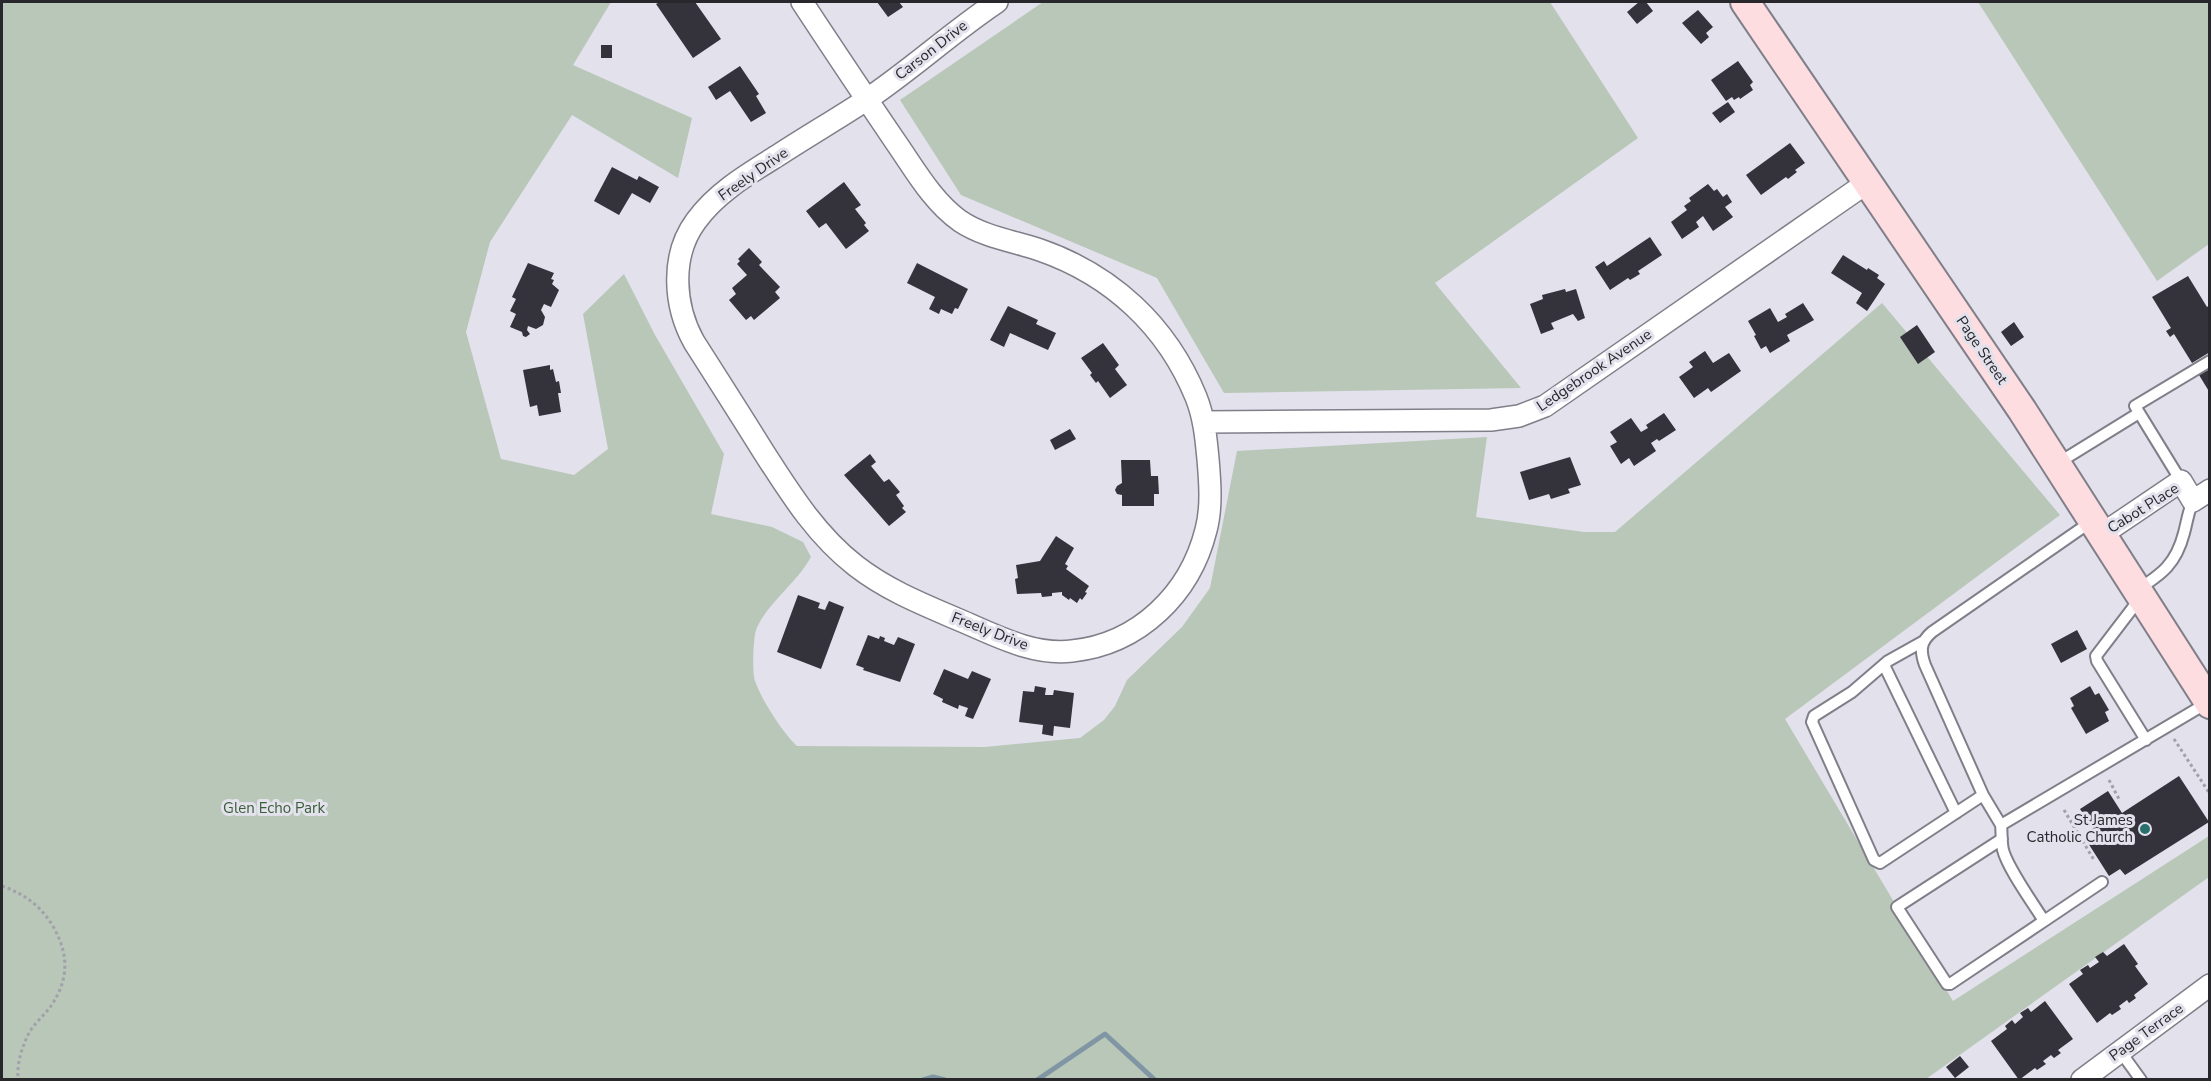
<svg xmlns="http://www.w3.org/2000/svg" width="2211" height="1081" viewBox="0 0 2211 1081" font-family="'Nunito Sans',sans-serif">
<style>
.green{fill:#b8c7b8}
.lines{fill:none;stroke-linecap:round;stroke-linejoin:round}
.stream{stroke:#8096a5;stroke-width:5}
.building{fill:#34323b}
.lane-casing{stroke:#807f89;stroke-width:14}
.street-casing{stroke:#807f89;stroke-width:24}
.secondary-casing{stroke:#807f89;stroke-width:32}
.path{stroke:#a2a1aa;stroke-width:3;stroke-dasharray:3 3;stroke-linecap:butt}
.lane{stroke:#fff;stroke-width:10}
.street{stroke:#fff;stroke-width:21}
.secondary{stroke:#fedde1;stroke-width:28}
.poi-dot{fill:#28716a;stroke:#e2e1ec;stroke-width:2}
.labels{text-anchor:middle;stroke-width:6;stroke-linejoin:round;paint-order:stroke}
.street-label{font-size:15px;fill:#28272b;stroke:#e2e1ec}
.park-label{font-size:15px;fill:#395e38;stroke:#e2e1ec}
.poi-label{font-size:15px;fill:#28272b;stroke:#e2e1ec;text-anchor:end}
</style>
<rect width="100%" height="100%" fill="#e2e1ec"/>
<!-- green -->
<path class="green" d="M2,2H611L573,65L692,118L678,178L572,115L490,242L466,332L501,459L574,475L608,449L583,314L624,274L655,335L724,454L711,514L772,527L803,542L811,557C797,583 766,604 756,630C753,640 752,672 755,681C761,699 783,733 797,746L985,747L1080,738L1104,720L1115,706L1127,680L1182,627L1210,588L1237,451L1487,437L1476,517L1584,532H1615L1882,303L2060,515L1785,719L1953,1001L2209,836V877L1926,1079L2,1080Z
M1043,2H1550L1638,138L1435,283L1521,388L1224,393L1157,278L961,195L900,100Z
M1978,2H2209V244L2157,281Z"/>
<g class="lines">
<!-- stream -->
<path class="stream" d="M923,1080L933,1077L945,1080
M1037,1080L1105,1034L1155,1080"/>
</g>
<!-- building -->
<path class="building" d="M660,2H695L721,39L693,58L656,4Z
M877,2H899L903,7L888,17Z
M1639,2H1646L1653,11L1637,24L1627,12Z
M1698,10L1713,27L1706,33L1709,37L1701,44L1682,23Z
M601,45H612V58H601Z
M1738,61L1753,82L1750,85L1753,90L1740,99L1739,97L1734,100L1732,97L1726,101L1711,80Z
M740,66L759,94L756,96L766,113L751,122L730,91L716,100L708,87Z
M1728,102L1735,112L1720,123L1712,113Z
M1790,143L1805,163L1795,170L1797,172L1788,179L1786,177L1761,195L1746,175Z
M612,167L637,180L639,176L659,187L650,203L632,193L619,215L594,201Z
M844,182L861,205L855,209L866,223L864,225L869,231L846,249L826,223L819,228L806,211Z
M1708,184L1714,191L1717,189L1723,197L1727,194L1732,202L1725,207L1733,217L1713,231L1703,216L1696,222L1699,227L1682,239L1671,222L1687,210L1684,206L1691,201L1689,198Z
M1650,237L1662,255L1638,271L1640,274L1630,280L1628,278L1610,290L1595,267L1604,261L1607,266Z
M749,248L762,262L759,265L780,287L775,292L780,298L754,320L751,316L746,320L729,300L736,294L732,288L747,275L737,264L740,261L738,259Z
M1843,255L1867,270L1868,268L1879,275L1877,278L1885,284L1867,311L1856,303L1862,293L1831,273Z
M528,263L554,273L551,279L554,280L552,284L559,290L551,307L544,304L541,310L545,317L543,325L536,329L528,326L527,330L530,334L526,337L523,336L522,332L510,327L516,314L510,311L516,299L512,297Z
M917,263L968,289L958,309L955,308L952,314L941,309L939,314L929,309L935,297L907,283Z
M2188,276L2207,307L2210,305V352L2192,363L2174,334L2170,337L2166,331L2171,328L2152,297Z
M1565,289L1566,292L1576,289L1585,318L1578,321L1573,314L1551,323L1554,329L1541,334L1530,304L1543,299L1542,295Z
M1803,303L1814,320L1787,335L1790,341L1770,353L1766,346L1761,349L1754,336L1756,335L1748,321L1770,308L1778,322L1787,317L1785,314Z
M1008,306L1038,320L1036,324L1056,333L1048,350L1010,333L1004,347L990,340Z
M2014,322L2024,337L2011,346L2001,332Z
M1917,325L1935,352L1918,364L1900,337Z
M1103,343L1119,365L1115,369L1127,385L1110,398L1098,381L1096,383L1090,375L1092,373L1081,358Z
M1705,351L1713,363L1729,353L1741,371L1711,392L1708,388L1694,398L1679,377L1693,367L1689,362Z
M550,365V370L553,369L556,382L559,381L561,393H558L561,412L539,416L537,405L530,407L523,370Z
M2210,369V393L2199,375Z
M1664,413L1676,430L1659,441L1657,439L1651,443L1656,451L1634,466L1629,458L1621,464L1610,446L1617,442L1610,432L1631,418L1641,432L1648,428L1646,425Z
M1070,429L1076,439L1055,450L1050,440Z
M870,454L876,462L871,466L884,482L889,479L900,492L896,495L904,506L902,508L906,512L889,526L844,475Z
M1570,457L1581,485L1568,489L1570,493L1551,499L1549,494L1529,500L1520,472Z
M1121,460H1150L1151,476H1158L1159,494H1154V506H1122V495L1117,494L1115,490L1117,486L1122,483Z
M1056,536L1074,548L1065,564L1068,566L1066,569L1089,586L1085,592L1087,593L1082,600L1080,598L1077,603L1070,598L1069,600L1062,595V592L1052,593V596L1042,597L1041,593L1017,594L1015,579L1018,578L1016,565L1040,561Z
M798,595L820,603L818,608L825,610L829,601L844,607L821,669L777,652Z
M2077,630L2087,649L2061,663L2051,644Z
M868,635L879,639L880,636L885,638L884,641L894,645L898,637L915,644L900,682L863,670L864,668L856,665Z
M944,669L968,679L972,671L991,679L973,719L965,716L968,708L959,705L958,709L942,702L943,699L933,694Z
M1035,686L1046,688L1045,695H1053L1054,690L1074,693L1070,728L1054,726L1053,736L1042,734L1043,725L1019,722L1023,691L1034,692Z
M2090,686L2095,695L2099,693L2109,710L2105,712L2109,721L2086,734L2071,708L2074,706L2070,698Z
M2179,776L2209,822L2125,875L2120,869L2109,876L2088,843L2098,837L2080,809L2108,791L2122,813Z
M2124,944L2138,964L2135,966L2148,984L2134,995L2136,998L2129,1003L2127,1000L2119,1006L2121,1009L2112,1015L2110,1013L2097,1023L2069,984L2083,974L2080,970L2088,965L2090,968L2099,962L2095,957L2103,952L2107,956Z
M2045,1001L2073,1039L2058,1050L2061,1053L2054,1058L2051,1055L2043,1061L2046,1064L2037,1070L2035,1068L2019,1080L1991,1041L2007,1029L2005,1026L2012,1020L2015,1024L2023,1017L2020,1013L2028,1008L2031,1012Z
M1960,1056L1969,1067L1955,1078L1946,1067Z"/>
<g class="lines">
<!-- lane casing -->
<g class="lane-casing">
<path id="lane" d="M2058,463L2139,413
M2181,481L2135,406L2210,361
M2092,521L1932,632C1920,642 1920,651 1925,665L1983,795L2001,825L2207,703
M2137,590C2162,574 2176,564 2184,533C2187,522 2188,512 2193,501
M2141,597L2096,656L2097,661L2146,740
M1922,642L1888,661L1852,692L1814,716L1812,722L1874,860L1880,863L1983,795
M1884,665L1956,813
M2001,825C2002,833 2001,842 2003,850C2008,869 2033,903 2044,921L1950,984H1947L1897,907L2002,839
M2044,921L2102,882
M2120,1051L2141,1080"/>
</g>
<!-- street casing -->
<g class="street-casing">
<path id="street" d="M802,2C833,49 865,97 897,144C915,170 933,202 960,221C984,237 1013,241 1040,250C1112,275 1167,326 1196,397C1204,417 1206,437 1208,459C1210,482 1212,508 1206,530C1190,594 1139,644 1072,651C1032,656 993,634 957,619C922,604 887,590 856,566C816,535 790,493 763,451C740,414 717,378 694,342C674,306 670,256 696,221C716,193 748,174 777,156C806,137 837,119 866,100C911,70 952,32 997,2
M1204,422L1491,420L1519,416L1545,406L1868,182
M2101,535L2181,481L2193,501L2210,490
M2082,1080L2210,985"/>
</g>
<!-- secondary casing -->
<g class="secondary-casing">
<path id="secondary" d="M1745,2L2022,410L2210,704"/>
</g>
<!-- path -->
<path class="path" d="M2174,739L2210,794
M2109,780L2119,799
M2064,810L2094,860
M2,886C25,894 42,907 54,928C69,956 69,979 51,1006C44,1016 33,1024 28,1035C21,1050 17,1063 18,1080"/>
<!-- lane -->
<use href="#lane" class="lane"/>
<!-- street -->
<use href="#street" class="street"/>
<!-- secondary -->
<use href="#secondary" class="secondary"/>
</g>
<!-- markers -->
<circle class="poi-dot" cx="2145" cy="829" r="6"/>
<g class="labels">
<!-- street labels -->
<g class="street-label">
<text transform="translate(931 50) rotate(-38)" y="5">Carson Drive</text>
<text transform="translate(753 174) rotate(-35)" y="5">Freely Drive</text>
<text transform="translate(1982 350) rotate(56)" y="5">Page Street</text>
<text transform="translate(1594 370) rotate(-34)" y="5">Ledgebrook Avenue</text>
<text transform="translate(2143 508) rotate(-32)" y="5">Cabot Place</text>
<text transform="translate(990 631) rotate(21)" y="5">Freely Drive</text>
<text transform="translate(2146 1032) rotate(-36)" y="5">Page Terrace</text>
</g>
<!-- park labels -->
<g class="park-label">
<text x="274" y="813">Glen Echo Park</text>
</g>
<!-- poi labels -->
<g class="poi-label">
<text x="2133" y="825">St James<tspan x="2133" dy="17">Catholic Church</tspan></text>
</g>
</g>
<!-- border -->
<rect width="2211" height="1081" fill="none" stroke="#28272b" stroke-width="6"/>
</svg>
